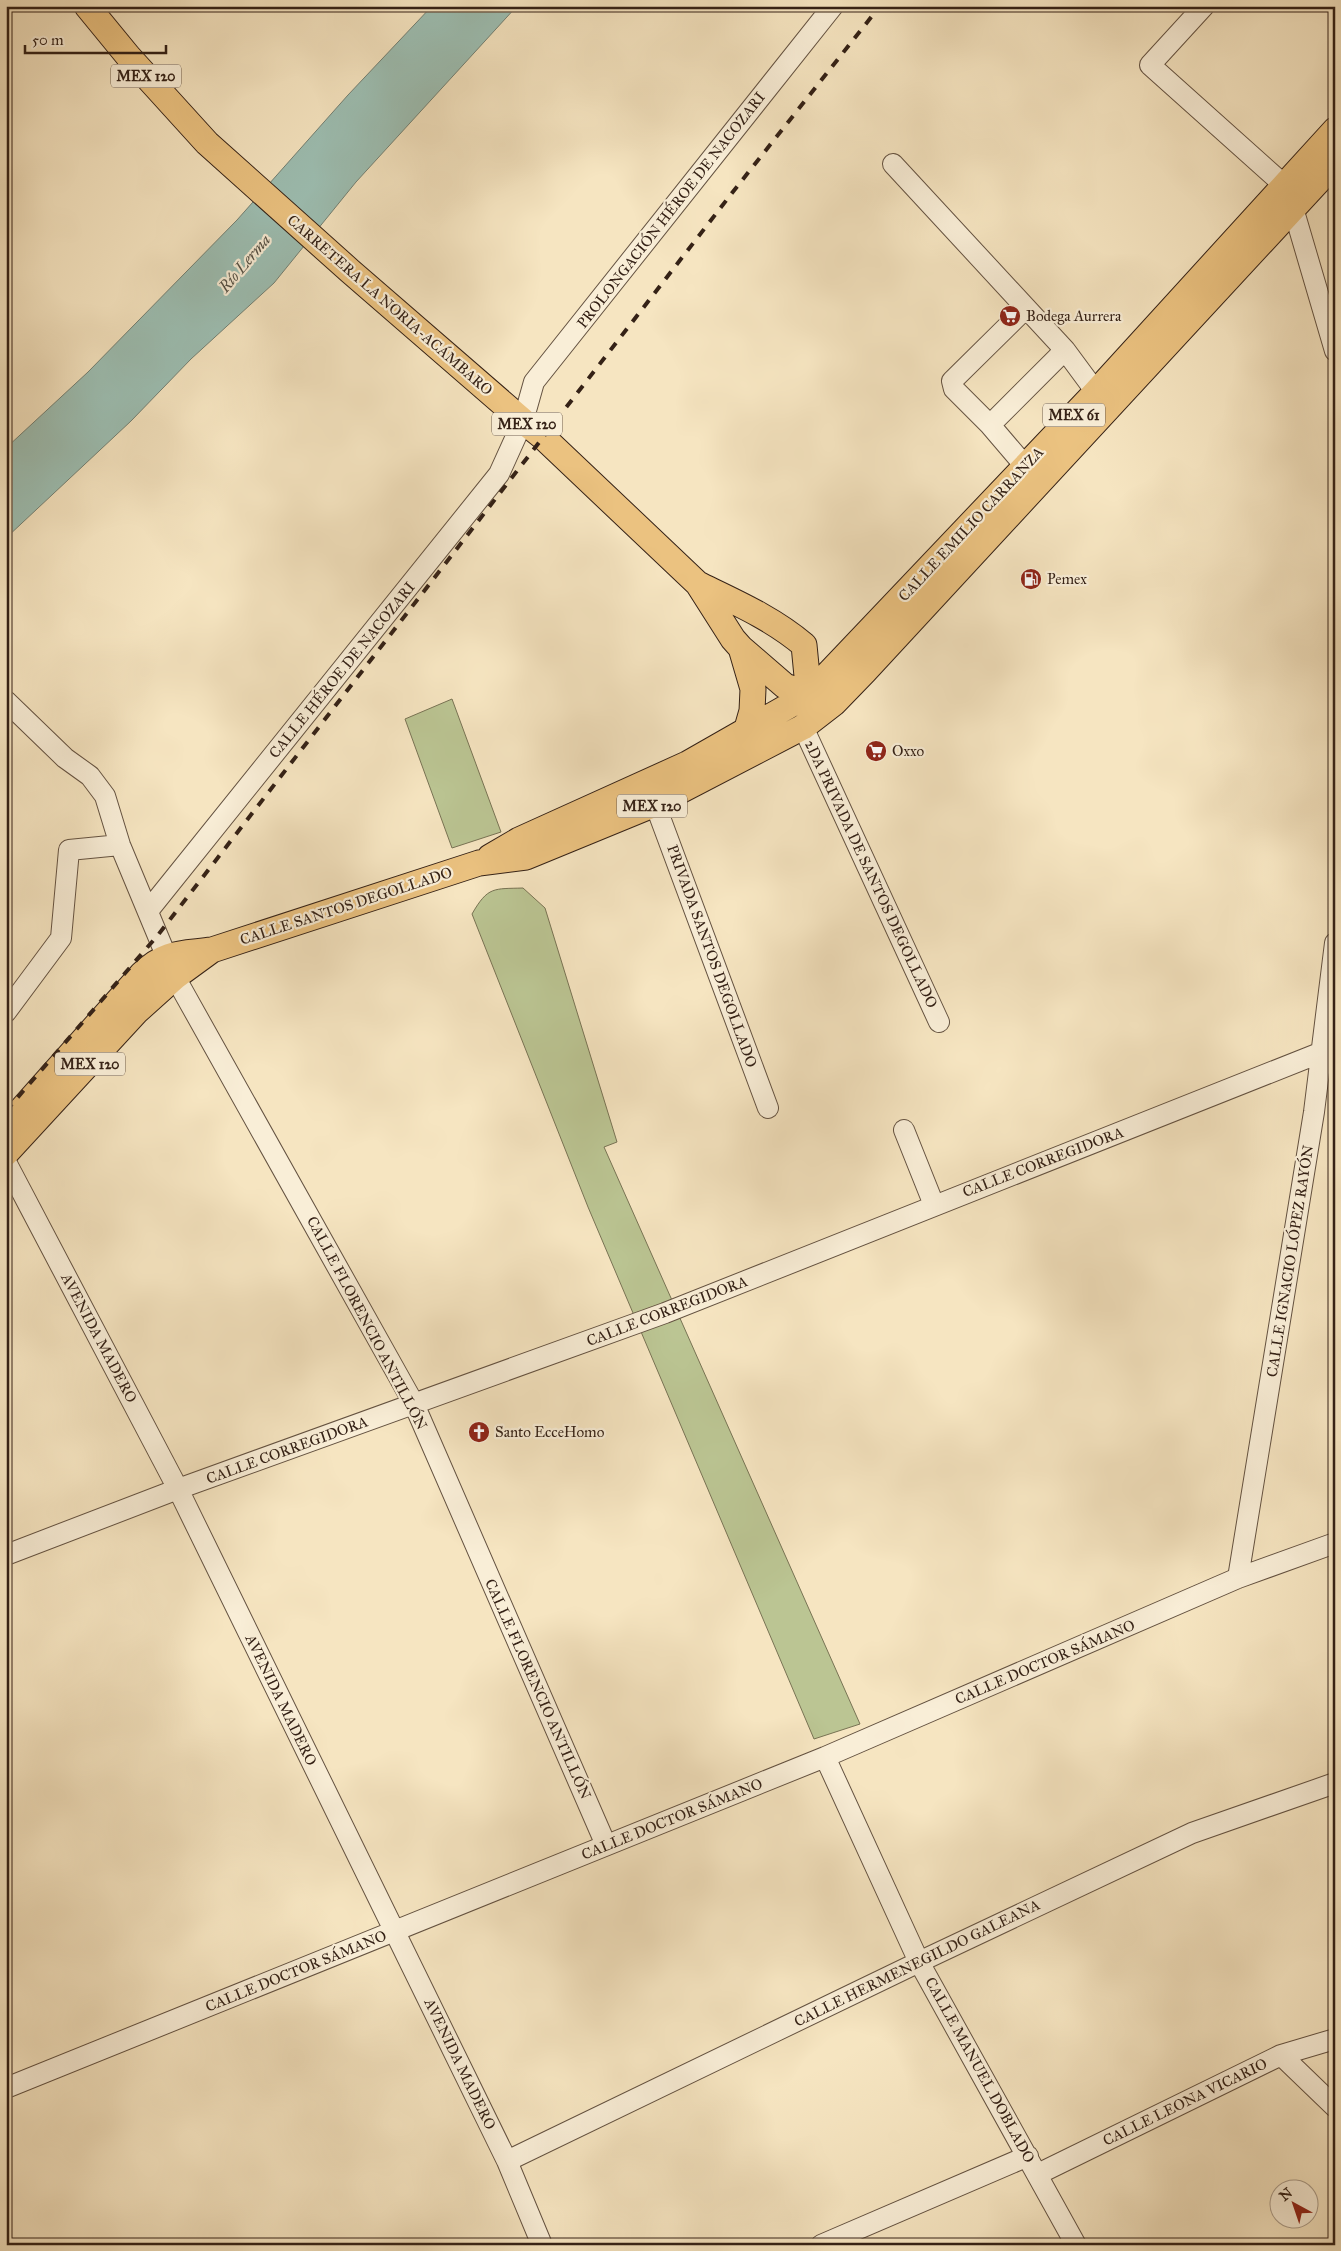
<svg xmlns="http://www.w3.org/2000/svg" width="1341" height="2251" font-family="'IM FELL Great Primer',serif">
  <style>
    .green { fill: #bbc593; stroke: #787354 }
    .water { fill: #9dbfb3; stroke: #738074 }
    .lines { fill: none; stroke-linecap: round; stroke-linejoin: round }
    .minor-casing { stroke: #645241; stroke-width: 22 }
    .major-casing { stroke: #342116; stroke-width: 27 }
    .path { stroke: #342116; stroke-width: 3; stroke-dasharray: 4 2.5; stroke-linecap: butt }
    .minor { stroke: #f9eed7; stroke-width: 20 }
    .major { stroke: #ebc280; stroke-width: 25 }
    .rail { stroke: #342116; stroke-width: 4; stroke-dasharray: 9 9; stroke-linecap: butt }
    .labels { text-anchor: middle; stroke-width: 4.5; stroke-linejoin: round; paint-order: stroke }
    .shield { fill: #f9eed7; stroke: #6f5e50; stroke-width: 1 }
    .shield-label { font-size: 14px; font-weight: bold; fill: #342116 }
    .street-label { font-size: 15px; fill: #342116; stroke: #f9eed7 }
    .poi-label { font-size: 15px; fill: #342116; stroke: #f9eed7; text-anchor: start }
    .water-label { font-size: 16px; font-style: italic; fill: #545045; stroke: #f9eed7 }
  </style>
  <rect width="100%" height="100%" fill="#f6e5c1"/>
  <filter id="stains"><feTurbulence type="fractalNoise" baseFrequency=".004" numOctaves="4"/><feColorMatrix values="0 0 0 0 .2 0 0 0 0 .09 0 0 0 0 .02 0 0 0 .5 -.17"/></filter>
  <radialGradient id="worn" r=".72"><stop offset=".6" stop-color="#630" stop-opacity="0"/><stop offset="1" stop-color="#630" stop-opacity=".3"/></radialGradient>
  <path class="green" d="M452 699 501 832 452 848 405 719Z
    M523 888 545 908 617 1142 604 1147 860 1724 814 1739 588 1207 472 914C488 886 494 889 523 888Z"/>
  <path class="water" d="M432 6H517L356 182 274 283 191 359 131 421 6 538V448L88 372 237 220 348 95Z"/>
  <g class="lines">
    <g class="minor-casing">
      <path id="minor" d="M1204 6 1150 65 1284 185 1293 208 1335 351
        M893 164 1065 350 1096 392
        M990 425 1065 350
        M1025 466 990 425 954 389 952 381 1026 308
        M6 701 65 758 90 776 105 796 120 845 175 977 414 1404 606 1845
        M803 727 939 1022
        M655 804 768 1108
        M148 911 499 474 523 421 534 382 833 6
        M6 1012 61 938 69 850 120 845
        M904 1130 934 1205
        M6 1162 178 1489 507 2161 542 2245
        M6 1555 178 1489 665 1313 1322 1052
        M1238 1578 1314 1112 1335 943
        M825 1757 919 1962 1076 2245
        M1281 2055 1335 2107
        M6 2088 825 1757 1238 1578 1335 1543
        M507 2161 919 1962 1192 1833 1335 1783
        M1038 2174 1281 2055 1335 2039
        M821 2245 1028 2156"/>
    </g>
    <g class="major-casing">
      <path id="major" d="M87 6 128 56 207 143 350 271 523 421 543 437 698 584 733 639 741 648 785 686 820 699
        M698 584C735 602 772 618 804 645L810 707
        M741 648 753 689 752 711 746 732
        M490 857 519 840 687 764 808 695 1096 392 1335 130
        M6 1127 142 974C166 951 181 954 212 950L479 863 526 857 655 804 803 727 834 703 865 671 1335 163
        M6 1153 136 1012 175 977 212 950"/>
    </g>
    <path class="path" d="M6 2244V2245"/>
    <use href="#minor" class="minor"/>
    <use href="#major" class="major"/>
    <path class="rail" d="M6 1111 158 935 732 193 880 6"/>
  </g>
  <defs>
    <g id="supermarket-disc" transform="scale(1.125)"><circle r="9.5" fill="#8f2418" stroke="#f9eed7"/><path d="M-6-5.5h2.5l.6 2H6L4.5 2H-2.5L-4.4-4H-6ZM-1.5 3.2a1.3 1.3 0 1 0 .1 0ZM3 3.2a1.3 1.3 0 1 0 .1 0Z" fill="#fff"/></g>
    <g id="fuel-disc" transform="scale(1.125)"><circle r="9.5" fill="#8f2418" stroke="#f9eed7"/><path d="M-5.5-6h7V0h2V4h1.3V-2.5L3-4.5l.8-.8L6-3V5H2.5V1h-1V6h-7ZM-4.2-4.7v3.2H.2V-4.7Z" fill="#fff"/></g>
    <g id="church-disc" transform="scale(1.125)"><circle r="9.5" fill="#8f2418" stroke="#f9eed7"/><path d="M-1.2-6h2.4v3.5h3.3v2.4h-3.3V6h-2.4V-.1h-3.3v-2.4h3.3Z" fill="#fff"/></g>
  </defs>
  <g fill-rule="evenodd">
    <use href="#supermarket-disc" x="1010" y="316"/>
    <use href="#fuel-disc" x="1031" y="579"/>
    <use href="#supermarket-disc" x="876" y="751"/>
    <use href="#church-disc" x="479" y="1432"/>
  </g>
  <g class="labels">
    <g class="shield">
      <rect x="111" y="64.5" width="70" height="23" rx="4"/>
      <rect x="1043" y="403.5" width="62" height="23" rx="4"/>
      <rect x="492" y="412.5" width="70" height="23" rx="4"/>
      <rect x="617" y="794.5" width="70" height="23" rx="4"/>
      <rect x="55" y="1052.5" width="70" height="23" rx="4"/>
    </g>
    <g class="shield-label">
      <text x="146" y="81">MEX 120</text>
      <text x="1074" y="420">MEX 61</text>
      <text x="527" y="429">MEX 120</text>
      <text x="652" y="811">MEX 120</text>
      <text x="90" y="1069">MEX 120</text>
    </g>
    <g class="street-label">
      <text transform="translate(671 210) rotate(-52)" y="5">PROLONGACIÓN HÉROE DE NACOZARI</text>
      <text transform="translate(390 305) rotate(41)" y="5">CARRETERA LA NORIA-ACÁMBARO</text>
      <text transform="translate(971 524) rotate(-47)" y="5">CALLE EMILIO CARRANZA</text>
      <text transform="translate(342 670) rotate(-51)" y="5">CALLE HÉROE DE NACOZARI</text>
      <text transform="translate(871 874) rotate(65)" y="5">2DA PRIVADA DE SANTOS DEGOLLADO</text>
      <text transform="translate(346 906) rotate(-18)" y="5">CALLE SANTOS DEGOLLADO</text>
      <text transform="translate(712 956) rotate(70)" y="5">PRIVADA SANTOS DEGOLLADO</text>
      <text transform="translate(1043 1162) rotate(-21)" y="5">CALLE CORREGIDORA</text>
      <text transform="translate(1290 1261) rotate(-81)" y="5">CALLE IGNACIO LÓPEZ RAYÓN</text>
      <text transform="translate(667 1311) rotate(-21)" y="5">CALLE CORREGIDORA</text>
      <text transform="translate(367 1323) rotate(62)" y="5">CALLE FLORENCIO ANTILLÓN</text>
      <text transform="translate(99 1338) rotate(62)" y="5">AVENIDA MADERO</text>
      <text transform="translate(287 1450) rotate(-20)" y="5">CALLE CORREGIDORA</text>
      <text transform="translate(1045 1662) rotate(-23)" y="5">CALLE DOCTOR SÁMANO</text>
      <text transform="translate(538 1689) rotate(66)" y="5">CALLE FLORENCIO ANTILLÓN</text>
      <text transform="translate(281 1700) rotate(64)" y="5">AVENIDA MADERO</text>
      <text transform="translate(672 1819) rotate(-22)" y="5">CALLE DOCTOR SÁMANO</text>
      <text transform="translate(917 1963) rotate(-26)" y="5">CALLE HERMENEGILDO GALEANA</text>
      <text transform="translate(296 1971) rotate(-22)" y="5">CALLE DOCTOR SÁMANO</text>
      <text transform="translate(460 2064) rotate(64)" y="5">AVENIDA MADERO</text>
      <text transform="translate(980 2070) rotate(61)" y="5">CALLE MANUEL DOBLADO</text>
      <text transform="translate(1185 2102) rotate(-26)" y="5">CALLE LEONA VICARIO</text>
    </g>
    <g class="poi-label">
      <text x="1026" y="321">Bodega Aurrera</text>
      <text x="1047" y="584">Pemex</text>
      <text x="892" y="756">Oxxo</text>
      <text x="495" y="1437">Santo EcceHomo</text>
    </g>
    <g class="water-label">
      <text transform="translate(244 263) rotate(-50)" y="6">Río Lerma</text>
    </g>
  </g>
  <rect width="1341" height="2251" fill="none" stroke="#f6e5c1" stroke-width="25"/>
  <rect x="8" y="8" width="1326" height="2236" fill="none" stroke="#342116" stroke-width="2.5"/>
  <rect x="12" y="12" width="1316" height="2226" fill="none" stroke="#342116"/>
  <g transform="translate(1294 2204) rotate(320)"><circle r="24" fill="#f9eed7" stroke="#aa9c8a"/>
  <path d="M0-4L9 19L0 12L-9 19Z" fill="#8f2418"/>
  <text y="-8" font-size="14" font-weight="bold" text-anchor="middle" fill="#342116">N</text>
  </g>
  <path d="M25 45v8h141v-8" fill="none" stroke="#342116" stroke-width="2.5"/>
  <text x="32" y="45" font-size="15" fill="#342116" stroke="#f9eed7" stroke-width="4" paint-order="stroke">50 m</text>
  <rect width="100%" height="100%" filter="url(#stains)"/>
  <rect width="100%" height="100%" fill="url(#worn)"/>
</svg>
